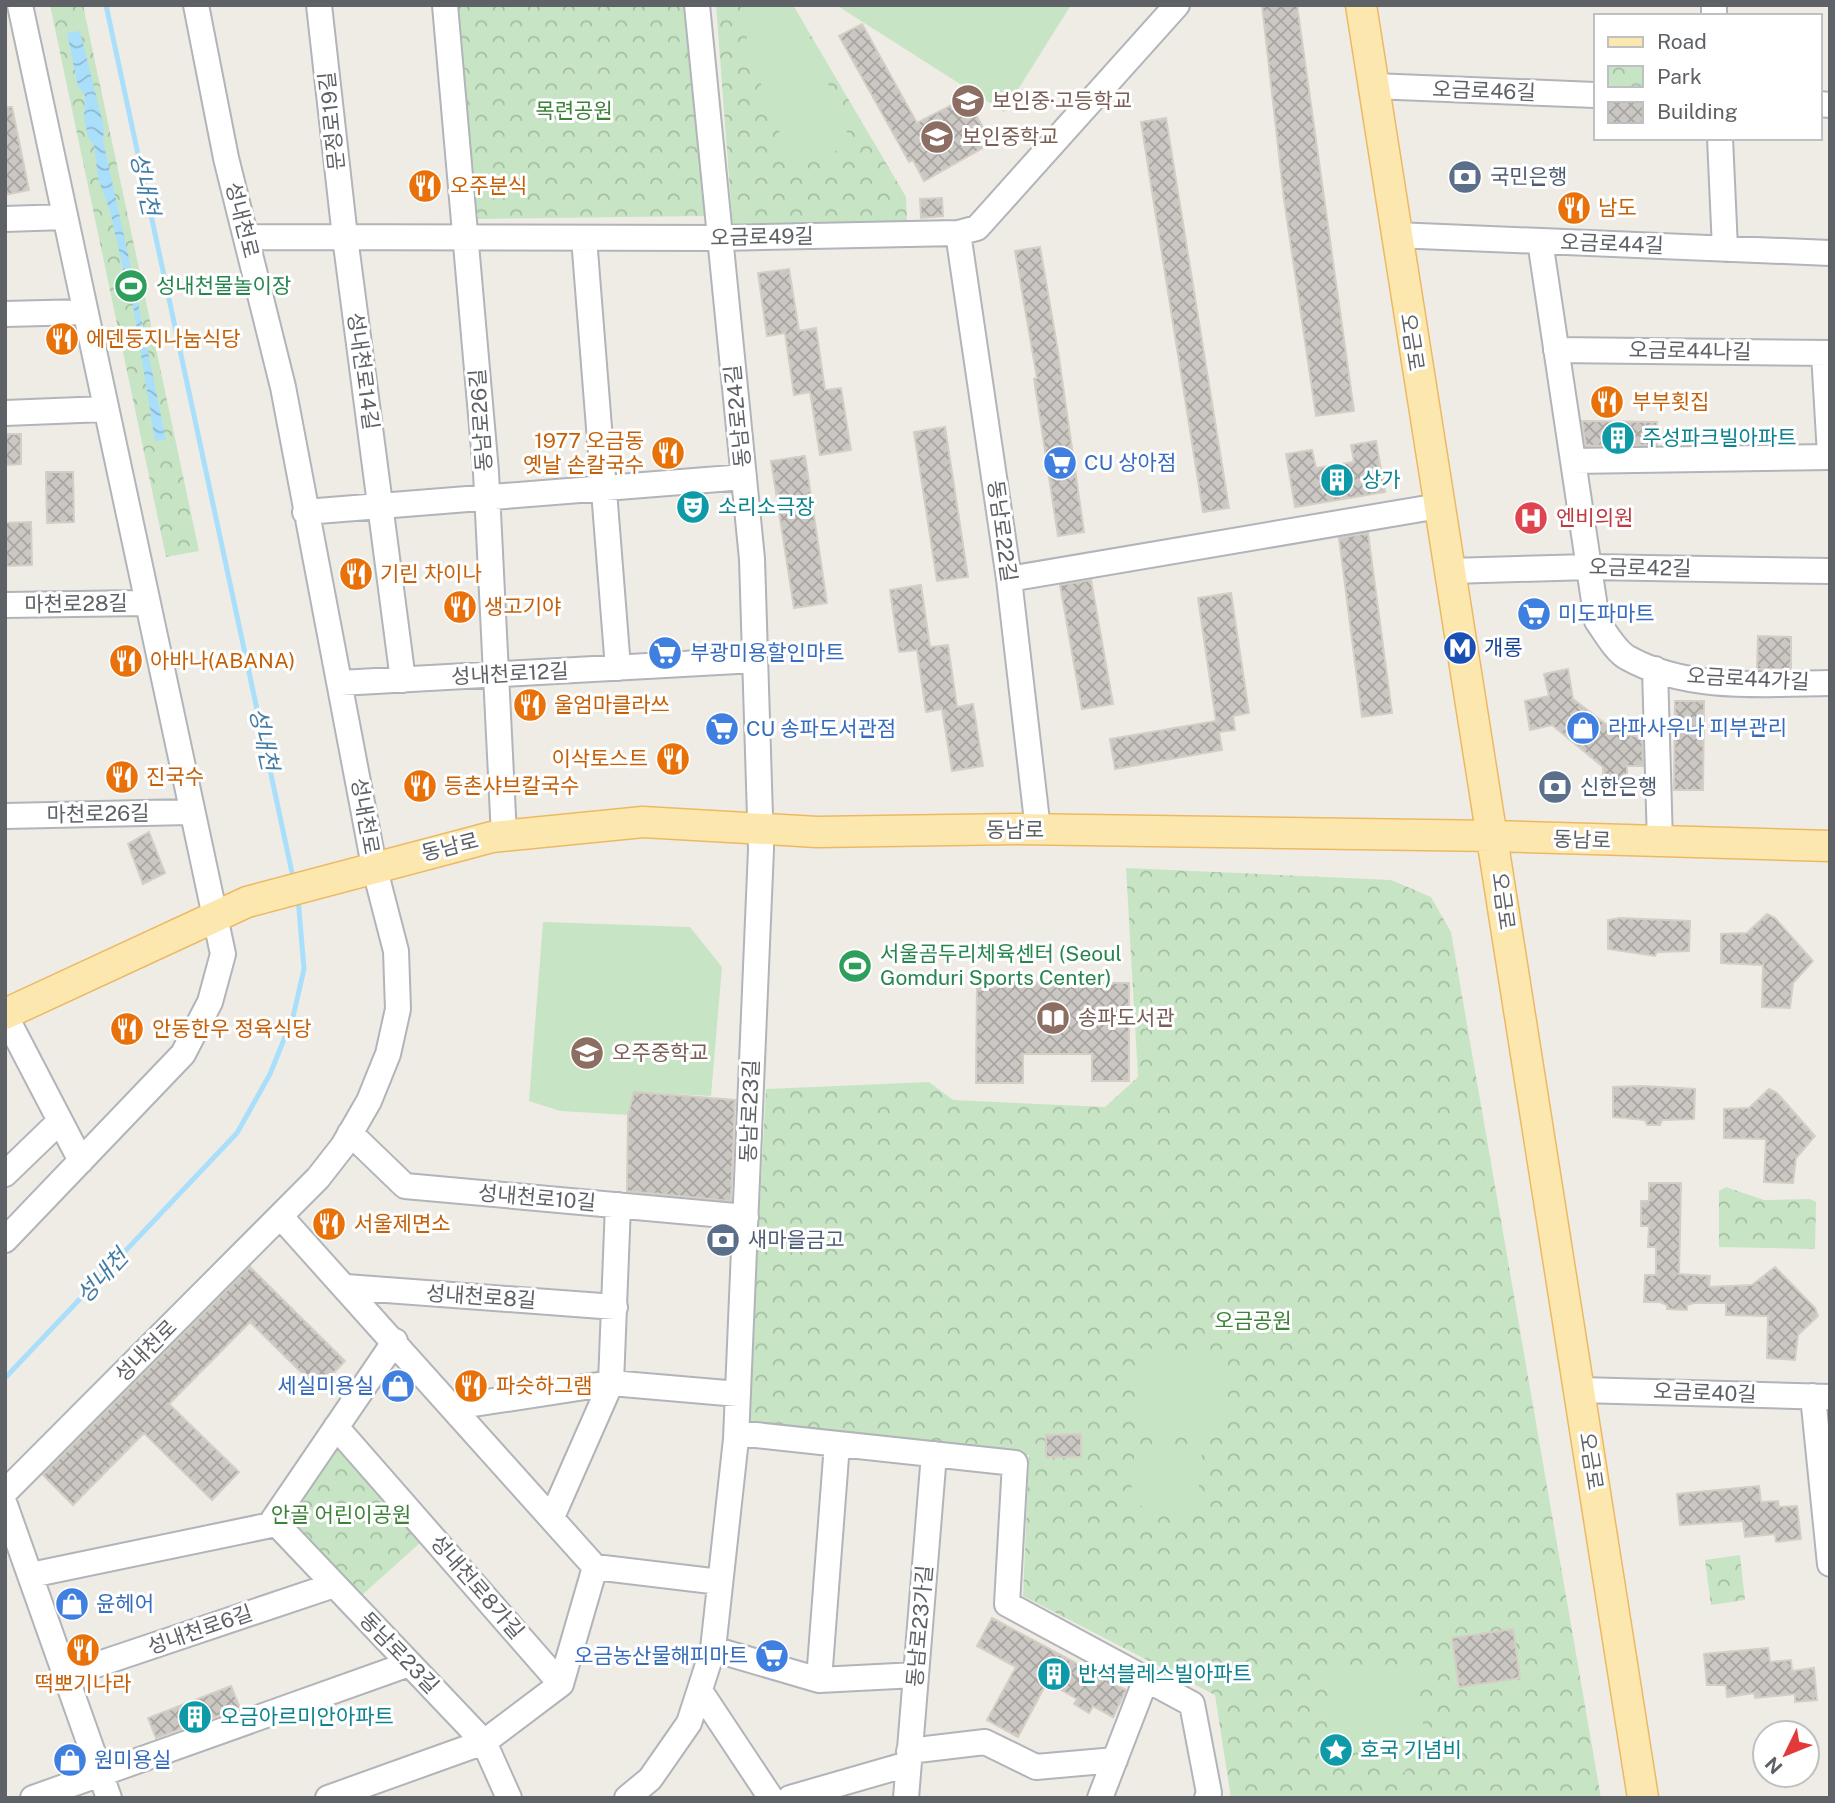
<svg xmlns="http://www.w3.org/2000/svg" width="1835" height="1803" font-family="'Public Sans','Noto Sans KR',sans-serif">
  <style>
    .park { fill: url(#park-crowns) }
    .garden { fill: #c7e5c4 }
    .water { fill: url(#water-waves) }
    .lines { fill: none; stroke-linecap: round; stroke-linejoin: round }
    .stream { stroke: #aadffb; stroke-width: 5 }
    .building { fill: url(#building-cross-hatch); stroke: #d4cec4; stroke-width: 2 }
    .minor-casing { stroke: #b1b4b8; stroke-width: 28 }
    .major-casing { stroke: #ecb962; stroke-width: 33 }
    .minor { stroke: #fff; stroke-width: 24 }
    .major { stroke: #fce8af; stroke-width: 30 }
    .labels { text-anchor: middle; stroke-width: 6; stroke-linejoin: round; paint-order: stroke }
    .street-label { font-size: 21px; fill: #5e6266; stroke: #fff }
    .education-label { font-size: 21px; fill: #785e54; stroke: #fff; text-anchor: start }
    .park-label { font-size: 21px; fill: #3c8238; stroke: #fff }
    .service-label { font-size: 21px; fill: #4e5e75; stroke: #fff; text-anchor: start }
    .food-label { font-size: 21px; fill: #c56008; stroke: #fff; text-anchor: start }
    .leisure-label { font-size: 21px; fill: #27864d; stroke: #fff; text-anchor: start }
    .culture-label { font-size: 21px; fill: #0d838f; stroke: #fff; text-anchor: start }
    .shop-label { font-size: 21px; fill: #366cbe; stroke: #fff; text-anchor: start }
    .health-label { font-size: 21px; fill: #be3a42; stroke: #fff; text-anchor: start }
    .transit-label { font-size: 21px; fill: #164399; stroke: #fff; text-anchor: start }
    .water-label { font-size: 23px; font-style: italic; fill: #437ca5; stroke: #fff }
  </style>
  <defs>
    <pattern id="park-crowns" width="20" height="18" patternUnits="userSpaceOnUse" patternTransform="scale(1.75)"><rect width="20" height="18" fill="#c7e5c4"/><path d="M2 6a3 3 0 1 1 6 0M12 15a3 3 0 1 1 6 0" fill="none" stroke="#a5bda3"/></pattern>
    <pattern id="water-waves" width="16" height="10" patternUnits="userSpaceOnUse" patternTransform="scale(1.75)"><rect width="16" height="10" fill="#aadffb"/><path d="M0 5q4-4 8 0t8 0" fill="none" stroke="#8eb8cf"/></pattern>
    <pattern id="building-cross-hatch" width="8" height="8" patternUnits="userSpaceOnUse" patternTransform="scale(1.75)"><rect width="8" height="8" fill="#cbc7c3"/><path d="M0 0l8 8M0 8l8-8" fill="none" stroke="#a8a5a2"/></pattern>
  </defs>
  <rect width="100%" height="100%" fill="#efece6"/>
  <path class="park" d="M50 5H83L199 551 166 557Z
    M455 5H685L707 216 478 219Z
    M716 5H793L906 197 907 221 733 230Z
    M1126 868 1391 880 1431 897 1451 932 1601 1798H1231L1215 1695 1023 1596 1029 1455 748 1422 766 1089 929 1082 953 1100 1105 1107 1138 1077Z
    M1726 1187 1764 1200 1810 1199 1816 1202 1815 1249 1719 1247V1191Z
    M336 1427 430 1534 352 1604 276 1524Z
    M1740 1555 1745 1600 1711 1605 1705 1560Z"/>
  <path class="garden" d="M742 5H793L807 30 852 145 793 167 749 53Z
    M836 5H1071L1004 112Z
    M543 922 690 927 722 967 711 1096 634 1092 628 1115 560 1111 529 1101Z
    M1139 1348 1227 1354 1222 1433 1135 1428Z
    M1135 1446 1202 1452 1197 1511 1130 1505Z
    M1413 1663C1421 1705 1436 1743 1400 1776 1354 1753 1310 1729 1335 1671Z"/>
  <path class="water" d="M80 31 104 128 103 140 133 277H125L110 211 98 178 94 145 88 137 84 117 85 96 78 86 67 33Z
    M131 293H136L166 440 155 441Z"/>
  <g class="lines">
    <path class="stream" d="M106 5 294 882
      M5 1378 237 1133 270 1074 293 1017 304 969 298 898"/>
  </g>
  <path class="building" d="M1262 5H1297L1354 411 1316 416 1284 199Z
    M862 24 917 123 961 100 971 118 976 115 985 131 980 134 986 146 924 181 913 160 909 162 839 36Z
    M5 107H12L29 190 5 195Z
    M1166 118 1229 508 1203 512 1141 122Z
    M942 198 943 216 921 218 920 199Z
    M1040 247 1058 351 1084 532 1058 536 1034 379 1037 378 1015 251Z
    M789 269 799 331 816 328 825 390 841 388 851 450 820 455 810 392 794 395 785 333 767 336 758 273Z
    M1582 421 1657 422V445L1586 446Z
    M945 427 968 577 937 581 914 432Z
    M5 434H21V464L5 465Z
    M1376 441 1385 492 1295 507 1286 454 1312 450 1316 468 1354 462 1351 445Z
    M805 456 827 603 794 608 771 461Z
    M46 472H73L74 522 47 523Z
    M31 522 32 565 5 566V523Z
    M1368 533 1392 713 1362 717 1339 538Z
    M1091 580 1113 704 1082 709 1060 585Z
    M921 585 930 647 948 645 957 707 973 704 983 766 952 771 942 709 926 712 917 650 899 652 890 590Z
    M1231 593 1249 713 1233 716 1235 730 1219 732 1222 750 1115 769 1110 739 1216 721 1198 598Z
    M1758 636 1791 637V669H1757Z
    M1568 669 1573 699 1620 735 1642 736 1643 766H1627V789H1603V767L1552 725 1530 730 1525 701 1549 696 1544 674Z
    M1675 701H1704L1703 790H1674Z
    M149 832 165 873 143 884 128 844Z
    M1767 914 1775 918 1813 961 1793 983 1790 1008 1762 1007 1763 965 1721 963V934L1747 933Z
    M1620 918 1690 921 1689 951 1657 952 1655 956 1608 949V920Z
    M977 982 1129 983V1081H1092V1054H1023V1083H976Z
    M1642 1086 1695 1089 1694 1119 1662 1120 1660 1125H1647L1645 1120 1613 1117V1087Z
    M1769 1089 1777 1093 1815 1136 1796 1158 1793 1183 1764 1182 1766 1139 1724 1138V1109L1749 1108Z
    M634 1092 735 1100 731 1201 627 1191 628 1115Z
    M1649 1183H1681L1679 1274 1710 1276 1709 1287 1752 1285 1775 1267 1815 1308 1818 1316 1798 1335 1795 1360 1767 1358 1768 1316 1726 1315V1303H1694L1687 1305V1310L1667 1309V1305L1660 1302H1644L1645 1275H1656V1247H1648L1649 1226H1641V1201H1649Z
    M250 1267 345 1361 318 1389 250 1322 169 1404 239 1472 212 1500 144 1433 73 1505 43 1475Z
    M1081 1434V1457H1046V1435Z
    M1759 1486 1761 1502 1778 1501 1779 1507 1797 1506 1801 1539 1776 1542 1775 1534 1745 1537 1743 1521 1680 1525 1677 1494Z
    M992 1618 1126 1690 1113 1717 1093 1706 1089 1713 1074 1704 1077 1699 1047 1682 1018 1737 987 1720 1016 1667 977 1646Z
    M1513 1629 1520 1678 1459 1687 1452 1638Z
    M1768 1648 1770 1662 1791 1660 1792 1671 1814 1668 1817 1700 1795 1702V1694L1755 1698 1754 1693 1727 1697 1726 1685H1707L1704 1654Z
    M231 1686 240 1708 156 1738 148 1718Z"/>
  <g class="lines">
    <g class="minor-casing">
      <path id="minor" d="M319 5 345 237 403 680
        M445 5 486 472 504 836
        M1714 5V16
        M1373 86 1595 95
        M1819 104 1830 105
        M1720 138 1725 249
        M5 219 65 217
        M958 233 1009 579 1038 830
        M1395 235 1830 253
        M246 237 720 238 958 233 977 228 1177 5
        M584 238 618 668
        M1540 241 1597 621C1605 632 1616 652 1628 658 1687 691 1765 684 1830 683
        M5 314 85 312
        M1556 350 1830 353
        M1824 353 1830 455
        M5 413 105 409
        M1573 461 1830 457
        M305 512 744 477
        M1450 571 1589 567 1830 571
        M1009 579 1439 506
        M5 605 146 603
        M1655 669 1660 843
        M340 683 755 660
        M5 816 190 812
        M5 1015 81 1161
        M350 1133 405 1186 746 1217
        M5 1174 60 1121
        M281 1217 595 1567 720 1582
        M5 1240 183 1054 210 1002 223 954 20 5
        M346 1287 615 1307
        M395 1341 273 1520 484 1742 509 1798
        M1580 1390 1830 1397
        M1813 1396 1830 1564
        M454 1407 611 1383 738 1394
        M336 1427 561 1684
        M737 1433 1015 1463 1007 1604 1192 1704 1209 1793 1207 1798
        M5 1492 318 1178 343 1146 369 1101 388 1054 398 1009 396 951 374 866 283 387 226 158 196 5
        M5 1505 109 1798
        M552 1517 611 1383 618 1205
        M31 1575 276 1524
        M713 1649 819 1680 916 1675
        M66 1675 334 1585
        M819 1680 837 1444
        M700 1691 771 1798
        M909 1751 985 1742 1036 1767 1115 1760
        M33 1798 409 1664
        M328 1798 484 1742 561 1684 595 1567
        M627 1798 650 1779 689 1723 713 1649 736 1439 761 849 752 559 697 5
        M790 1798 908 1764
        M906 1798 934 1454
        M1100 1798 1146 1679"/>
    </g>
    <g class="major-casing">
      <path id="major" d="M1361 5 1643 1798
        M5 1014 247 902 492 837 643 822 817 832 1016 829 1494 836 1830 846"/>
    </g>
    <use href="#minor" class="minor"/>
    <use href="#major" class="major"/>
  </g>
  <defs>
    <g id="school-disc" transform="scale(1.75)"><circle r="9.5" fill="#8d6e63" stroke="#fff"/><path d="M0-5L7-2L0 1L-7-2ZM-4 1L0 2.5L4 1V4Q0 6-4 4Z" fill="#fff"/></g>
    <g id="bank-disc" transform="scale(1.75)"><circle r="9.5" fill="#5c6f8a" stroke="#fff"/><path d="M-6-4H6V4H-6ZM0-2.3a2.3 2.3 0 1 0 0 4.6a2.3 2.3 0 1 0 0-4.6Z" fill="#fff"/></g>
    <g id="restaurant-disc" transform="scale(1.75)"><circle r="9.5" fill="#e8710a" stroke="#fff"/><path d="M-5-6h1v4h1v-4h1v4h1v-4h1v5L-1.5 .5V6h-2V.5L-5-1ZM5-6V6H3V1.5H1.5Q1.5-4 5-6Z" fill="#fff"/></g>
    <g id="stadium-disc" transform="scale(1.75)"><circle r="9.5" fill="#2e9e5b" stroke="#fff"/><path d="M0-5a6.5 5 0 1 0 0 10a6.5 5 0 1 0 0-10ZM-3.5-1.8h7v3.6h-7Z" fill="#fff"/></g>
    <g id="building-disc" transform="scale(1.75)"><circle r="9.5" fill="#0f9aa8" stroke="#fff"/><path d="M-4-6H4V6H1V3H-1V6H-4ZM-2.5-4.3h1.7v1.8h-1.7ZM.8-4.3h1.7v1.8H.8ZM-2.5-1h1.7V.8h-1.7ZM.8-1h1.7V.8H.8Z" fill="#fff"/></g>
    <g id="supermarket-disc" transform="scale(1.75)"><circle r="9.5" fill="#3f7fe0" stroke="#fff"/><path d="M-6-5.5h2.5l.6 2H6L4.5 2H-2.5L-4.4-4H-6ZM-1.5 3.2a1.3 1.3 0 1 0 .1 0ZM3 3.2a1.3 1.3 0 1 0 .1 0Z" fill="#fff"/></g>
    <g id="theatre-disc" transform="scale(1.75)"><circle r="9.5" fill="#0f9aa8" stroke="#fff"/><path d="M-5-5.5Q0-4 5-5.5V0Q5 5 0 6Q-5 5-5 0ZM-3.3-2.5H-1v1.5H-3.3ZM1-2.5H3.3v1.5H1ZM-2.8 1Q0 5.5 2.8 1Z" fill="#fff"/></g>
    <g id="hospital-disc" transform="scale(1.75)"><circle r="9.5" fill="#e0444e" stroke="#fff"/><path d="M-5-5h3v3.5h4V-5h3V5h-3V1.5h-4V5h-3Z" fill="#fff"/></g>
    <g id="metro-disc" transform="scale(1.75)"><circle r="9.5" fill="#1a4fb4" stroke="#fff"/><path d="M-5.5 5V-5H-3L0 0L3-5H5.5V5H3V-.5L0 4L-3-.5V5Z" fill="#fff"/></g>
    <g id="shop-disc" transform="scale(1.75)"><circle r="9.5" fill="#3f7fe0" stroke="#fff"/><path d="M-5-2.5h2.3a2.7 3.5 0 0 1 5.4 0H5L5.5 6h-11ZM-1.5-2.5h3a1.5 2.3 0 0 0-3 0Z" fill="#fff"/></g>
    <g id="library-disc" transform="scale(1.75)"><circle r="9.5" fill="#8d6e63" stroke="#fff"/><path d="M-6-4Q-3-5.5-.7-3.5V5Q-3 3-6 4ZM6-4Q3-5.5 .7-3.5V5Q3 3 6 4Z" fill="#fff"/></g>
    <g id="sight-disc" transform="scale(1.75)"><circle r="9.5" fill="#0f9aa8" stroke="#fff"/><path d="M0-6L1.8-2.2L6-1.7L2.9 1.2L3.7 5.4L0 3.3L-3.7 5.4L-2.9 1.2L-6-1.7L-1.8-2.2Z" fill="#fff"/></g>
  </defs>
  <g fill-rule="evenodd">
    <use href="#school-disc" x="968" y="101"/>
    <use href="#school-disc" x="937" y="137"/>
    <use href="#bank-disc" x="1465" y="177"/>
    <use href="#restaurant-disc" x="425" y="186"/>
    <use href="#restaurant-disc" x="1574" y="208"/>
    <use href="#stadium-disc" x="131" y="286"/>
    <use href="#restaurant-disc" x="62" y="339"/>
    <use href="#restaurant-disc" x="1607" y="402"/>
    <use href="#building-disc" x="1618" y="438"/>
    <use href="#restaurant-disc" x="668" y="453"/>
    <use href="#supermarket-disc" x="1060" y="463"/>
    <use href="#building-disc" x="1337" y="480"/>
    <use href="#theatre-disc" x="693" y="507"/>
    <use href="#hospital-disc" x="1531" y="518"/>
    <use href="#restaurant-disc" x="356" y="574"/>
    <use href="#restaurant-disc" x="460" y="607"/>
    <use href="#supermarket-disc" x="1534" y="614"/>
    <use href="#metro-disc" x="1460" y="648"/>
    <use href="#supermarket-disc" x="665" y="653"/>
    <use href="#restaurant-disc" x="126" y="661"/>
    <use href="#restaurant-disc" x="530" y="705"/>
    <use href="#shop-disc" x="1583" y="728"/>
    <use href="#supermarket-disc" x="722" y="729"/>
    <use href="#restaurant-disc" x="673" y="759"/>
    <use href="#restaurant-disc" x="122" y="777"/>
    <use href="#restaurant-disc" x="420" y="786"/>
    <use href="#bank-disc" x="1555" y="787"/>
    <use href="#stadium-disc" x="855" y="966"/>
    <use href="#library-disc" x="1053" y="1018"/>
    <use href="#restaurant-disc" x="127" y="1029"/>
    <use href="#school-disc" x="587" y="1053"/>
    <use href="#restaurant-disc" x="329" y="1224"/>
    <use href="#bank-disc" x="723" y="1240"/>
    <use href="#shop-disc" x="398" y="1386"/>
    <use href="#restaurant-disc" x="471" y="1386"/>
    <use href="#shop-disc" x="72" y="1604"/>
    <use href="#restaurant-disc" x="83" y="1650"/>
    <use href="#supermarket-disc" x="772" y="1656"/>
    <use href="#building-disc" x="1054" y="1674"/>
    <use href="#building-disc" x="195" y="1717"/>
    <use href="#sight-disc" x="1336" y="1750"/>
    <use href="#shop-disc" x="70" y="1760"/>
  </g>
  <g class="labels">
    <g class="street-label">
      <text transform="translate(1484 91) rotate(2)" y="7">오금로46길</text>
      <text transform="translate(332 121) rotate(-96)" y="7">문정로19길</text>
      <text transform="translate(242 220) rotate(76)" y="7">성내천로</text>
      <text transform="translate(762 237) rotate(-1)" y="7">오금로49길</text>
      <text transform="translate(1612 244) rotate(2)" y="7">오금로44길</text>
      <text transform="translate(1412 342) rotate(81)" y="7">오금로</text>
      <text transform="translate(1690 351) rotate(1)" y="7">오금로44나길</text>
      <text transform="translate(363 371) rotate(82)" y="7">성내천로14길</text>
      <text transform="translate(738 416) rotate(-96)" y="7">동남로24길</text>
      <text transform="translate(481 420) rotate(-94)" y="7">동남로26길</text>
      <text transform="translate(1002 531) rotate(82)" y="7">동남로22길</text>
      <text transform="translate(1640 568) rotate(1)" y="7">오금로42길</text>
      <text transform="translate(76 604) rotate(-1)" y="7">마천로28길</text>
      <text transform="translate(510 674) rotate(-3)" y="7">성내천로12길</text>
      <text transform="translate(1748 679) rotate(3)" y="7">오금로44가길</text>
      <text transform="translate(98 814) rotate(-1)" y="7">마천로26길</text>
      <text transform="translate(365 816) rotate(80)" y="7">성내천로</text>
      <text x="1015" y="837">동남로</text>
      <text transform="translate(1582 840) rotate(2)" y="7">동남로</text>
      <text transform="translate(450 847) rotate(-14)" y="7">동남로</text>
      <text transform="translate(1503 901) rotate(82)" y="7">오금로</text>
      <text transform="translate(750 1111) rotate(-88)" y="7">동남로23길</text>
      <text transform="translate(537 1198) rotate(5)" y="7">성내천로10길</text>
      <text transform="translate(481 1297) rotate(4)" y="7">성내천로8길</text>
      <text transform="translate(146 1351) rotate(-45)" y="7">성내천로</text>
      <text transform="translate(1705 1393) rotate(2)" y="7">오금로40길</text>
      <text transform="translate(1591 1461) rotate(81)" y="7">오금로</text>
      <text transform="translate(477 1587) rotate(49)" y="7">성내천로8가길</text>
      <text transform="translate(920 1626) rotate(-85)" y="7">동남로23가길</text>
      <text transform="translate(200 1630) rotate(-19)" y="7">성내천로6길</text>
      <text transform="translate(399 1653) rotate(46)" y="7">동남로23길</text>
    </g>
    <g class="education-label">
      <text x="992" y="108">보인중·고등학교</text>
      <text x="962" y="144">보인중학교</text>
      <text x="1078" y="1025">송파도서관</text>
      <text x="612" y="1060">오주중학교</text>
    </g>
    <g class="park-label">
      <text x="574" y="118">목련공원</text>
      <text x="1253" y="1328">오금공원</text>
      <text x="341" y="1522">안골 어린이공원</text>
    </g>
    <g class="service-label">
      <text x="1490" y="184">국민은행</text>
      <text x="1580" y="794">신한은행</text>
      <text x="748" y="1247">새마을금고</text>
    </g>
    <g class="food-label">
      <text x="450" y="193">오주분식</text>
      <text x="1598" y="215">남도</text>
      <text x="86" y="346">에덴둥지나눔식당</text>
      <text x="1632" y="409">부부횟집</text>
      <text x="644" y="448" text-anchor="end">1977 오금동<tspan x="644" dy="24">옛날 손칼국수</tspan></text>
      <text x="380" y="581">기린 차이나</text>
      <text x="484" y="614">생고기야</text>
      <text x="150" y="668">아바나(ABANA)</text>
      <text x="554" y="712">울엄마클라쓰</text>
      <text x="648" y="766" text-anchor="end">이삭토스트</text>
      <text x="146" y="784">진국수</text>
      <text x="444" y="793">등촌샤브칼국수</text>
      <text x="152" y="1036">안동한우 정육식당</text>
      <text x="354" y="1231">서울제면소</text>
      <text x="496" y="1393">파슷하그램</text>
      <text x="83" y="1691" text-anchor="middle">떡뽀기나라</text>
    </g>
    <g class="leisure-label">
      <text x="156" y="293">성내천물놀이장</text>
      <text x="880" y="961">서울곰두리체육센터 (Seoul<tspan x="880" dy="24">Gomduri Sports Center)</tspan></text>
    </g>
    <g class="culture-label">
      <text x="1642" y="445">주성파크빌아파트</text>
      <text x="1362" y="487">상가</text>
      <text x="718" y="514">소리소극장</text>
      <text x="1078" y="1681">반석블레스빌아파트</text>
      <text x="220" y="1724">오금아르미안아파트</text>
      <text x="1360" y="1757">호국 기념비</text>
    </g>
    <g class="shop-label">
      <text x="1084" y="470">CU 상아점</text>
      <text x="1558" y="621">미도파마트</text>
      <text x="690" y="660">부광미용할인마트</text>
      <text x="1608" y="735">라파사우나 피부관리</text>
      <text x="746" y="736">CU 송파도서관점</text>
      <text x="374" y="1393" text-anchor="end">세실미용실</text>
      <text x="96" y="1611">윤헤어</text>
      <text x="748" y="1663" text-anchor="end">오금농산물해피마트</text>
      <text x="94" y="1767">원미용실</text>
    </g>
    <g class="health-label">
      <text x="1556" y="525">엔비의원</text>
    </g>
    <g class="transit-label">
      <text x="1484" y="655">개롱</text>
    </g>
    <g class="water-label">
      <text transform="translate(145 184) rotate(78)" y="8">성내천</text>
      <text transform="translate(264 739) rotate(78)" y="8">성내천</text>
      <text transform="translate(102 1276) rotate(-47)" y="8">성내천</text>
    </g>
  </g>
  <rect width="1835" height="1803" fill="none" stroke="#5e6266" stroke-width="14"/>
  <rect x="1594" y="14" width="228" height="126" fill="#ffffff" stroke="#bfc0c2" stroke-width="2"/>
  <rect x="1608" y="37" width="35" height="10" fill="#fce8af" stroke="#bfc0c2" stroke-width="2"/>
  <text x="1657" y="49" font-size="21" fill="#5e6266">Road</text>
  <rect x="1608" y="66" width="35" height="21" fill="url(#park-crowns)" stroke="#bfc0c2" stroke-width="2"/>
  <text x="1657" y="84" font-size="21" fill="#5e6266">Park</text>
  <rect x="1608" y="102" width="35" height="21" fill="url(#building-cross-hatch)" stroke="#bfc0c2" stroke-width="2"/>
  <text x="1657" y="119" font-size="21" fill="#5e6266">Building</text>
  <g transform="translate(1786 1754) rotate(227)"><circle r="33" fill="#ffffff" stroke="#bfc0c2" stroke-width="2"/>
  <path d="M0-5L12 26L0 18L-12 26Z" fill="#e2393b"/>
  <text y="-10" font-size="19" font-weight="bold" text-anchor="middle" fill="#5e6266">N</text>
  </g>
</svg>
